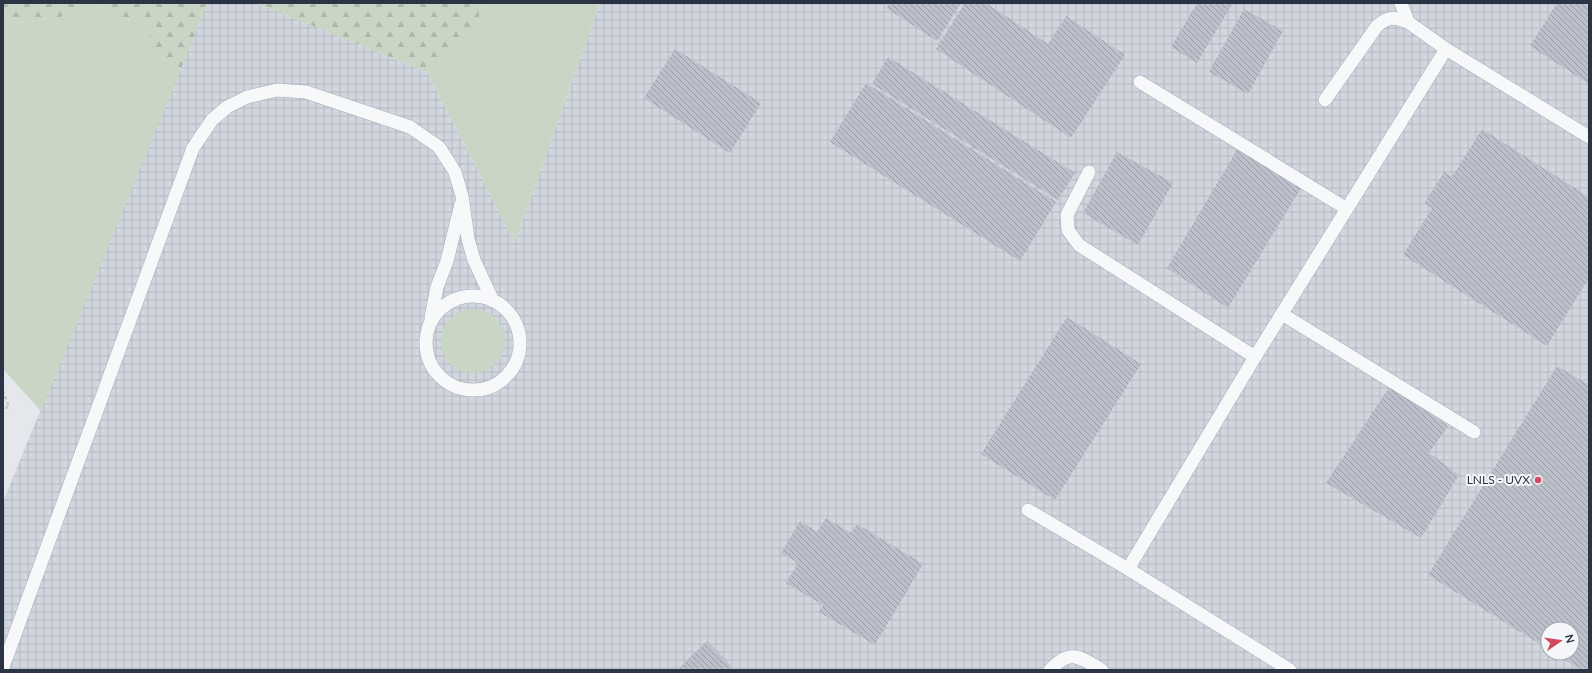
<svg xmlns="http://www.w3.org/2000/svg" width="1592" height="673" font-family="Lato,sans-serif">
  <style>
    .industrial { fill: url(#industrial-grid); fill-rule: evenodd }
    .green { fill: #c9d6c5 }
    .forest { fill: url(#forest-firs) }
    .building { fill: url(#building-back-hatch) }
    .lines { fill: none; stroke-linecap: round; stroke-linejoin: round }
    .service-casing { stroke: #a9aeb7; stroke-width: 14 }
    .path { stroke: #c2c5cb; stroke-width: 2.5; stroke-dasharray: 3 3; stroke-linecap: butt }
    .service { stroke: #f7f8fa; stroke-width: 13 }
    .poi-dot { fill: #d1495b; stroke: #f4f6f9; stroke-width: 1.5 }
    .labels { text-anchor: middle; stroke-width: 4; stroke-linejoin: round; paint-order: stroke }
    .poi-label { font-size: 12px; fill: #2b3445; stroke: #f4f6f9; text-anchor: end }
  </style>
  <defs>
    <pattern id="industrial-grid" width="8" height="8" patternUnits="userSpaceOnUse"><rect width="8" height="8" fill="#d2d6de"/><path d="M0 4h8M4 0v8" fill="none" stroke="#b4b8c0"/></pattern>
    <pattern id="forest-firs" width="22" height="20" patternUnits="userSpaceOnUse"><rect width="22" height="20" fill="#c9d6c5"/><path d="M5 1l3.5 6h-7zM16 11l3.5 6h-7z" fill="#adb8ab"/></pattern>
    <pattern id="building-back-hatch" width="6" height="6" patternUnits="userSpaceOnUse"><rect width="6" height="6" fill="#bbc0ca"/><path d="M-1 5l2 2M0 0l6 6M5-1l2 2" fill="none" stroke="#989da6"/></pattern>
  </defs>
  <rect width="100%" height="100%" fill="#e4e7ec"/>
  <path class="industrial" d="M207 3H256L427 72 515 243 600 3H1589V670H3V502ZM1548 629H1572V653H1548Z"/>
  <path class="green" d="M77 3H100L114 17 151 23 148 51 181 69 41 411 3 369V13L23 23 71 15Z
    M481 3H600L515 243 427 72 477 30Z
    M441 341a32 32 0 1 1 64 0a32 32 0 1 1-64 0Z"/>
  <path class="forest" d="M3 3H77L71 15 23 23 3 13Z
    M100 3H207L181 69 148 51 151 23 114 17Z
    M256 3H481L477 30 427 72Z"/>
  <path class="building" d="M890 3H961L937 41 886 8Z
    M965 3H986L1048 44 1066 16 1125 55 1071 138 936 49Z
    M1197 3H1233L1197 63 1171 47Z
    M1557 3H1589V84L1530 46Z
    M1244 9 1283 31 1248 94 1209 72Z
    M675 49 761 103 730 153 644 98Z
    M888 57 1075 173 1058 200 872 84Z
    M866 83 1056 202 1020 261 830 142Z
    M1482 129 1589 197V278L1547 346 1403 255 1432 208 1424 204 1444 172 1452 177Z
    M1238 148 1301 188 1228 308 1167 268Z
    M1117 152 1173 183 1138 245 1083 213Z
    M1067 317 1141 364 1055 500 981 454Z
    M1557 366 1589 385V670H1581L1554 653H1572V629H1548V649L1428 575Z
    M1390 386 1448 426 1429 453 1459 475 1421 538 1326 483Z
    M826 518 851 533 857 524 923 564 875 645 819 612 823 605 786 583 798 563 781 553 800 521 817 532Z
    M707 641 735 670H677Z"/>
  <g class="lines">
    <g class="service-casing">
      <path id="service" d="M1446 49 1589 137
        M1140 82 1347 209
        M1325 100 1377 26C1389 16 1393 17 1408 22
        M1089 172 1067 215 1068 230 1079 245 1255 357
        M426 343a47 47 0 1 1 94 0a47 47 0 1 1-94 0Z
        M1282 314 1474 432
        M431 318 437 287 447 261 461 204
        M1028 510 1128 569 1290 670
        M1128 569 1255 357 1446 49 1408 22 1401 3
        M3 667 193 148 212 120 227 107 247 97 277 90 306 92 410 127 439 147 455 172 462 196 468 239 474 260 492 299
        M1050 670C1070 648 1080 657 1102 670"/>
    </g>
    <path class="path" d="M3 391 9 407 3 408"/>
    <use href="#service" class="service"/>
  </g>
  <circle class="poi-dot" cx="1538" cy="480" r="4"/>
  <g class="labels">
    <g class="poi-label">
      <text x="1530" y="484">LNLS - UVX</text>
    </g>
  </g>
  <rect width="1592" height="673" fill="none" stroke="#2b3445" stroke-width="8"/>
  <g transform="translate(1560 641) rotate(77)"><circle r="19" fill="#f4f6f9" stroke="#a4a8b1"/>
  <path d="M0-3L7 15L0 10L-7 15Z" fill="#d1495b"/>
  <text y="-6" font-size="11" font-weight="bold" text-anchor="middle" fill="#2b3445">N</text>
  </g>
</svg>
